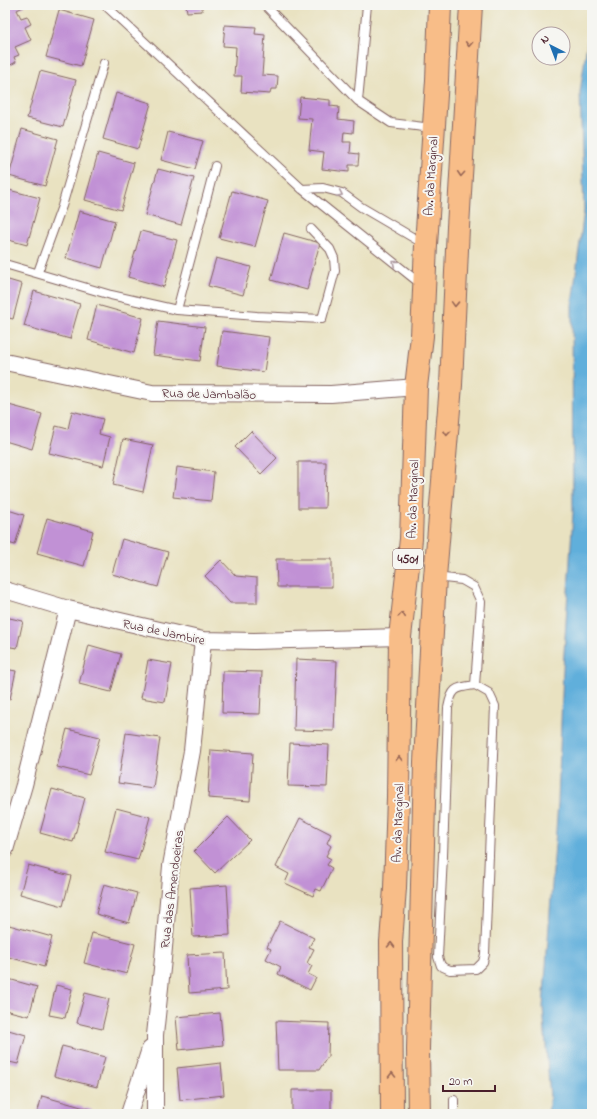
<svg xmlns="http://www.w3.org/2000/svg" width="597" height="1119" font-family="'Indie Flower',sans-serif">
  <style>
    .water { fill: #61afdb; stroke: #566783 }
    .building { fill: #c191d5 }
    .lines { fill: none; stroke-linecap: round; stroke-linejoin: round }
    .service-casing { stroke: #826360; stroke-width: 10 }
    .minor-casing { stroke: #826360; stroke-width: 18 }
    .primary-casing { stroke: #826360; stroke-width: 24 }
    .service { stroke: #fff; stroke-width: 8 }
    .minor { stroke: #fff; stroke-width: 16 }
    .primary { stroke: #f8bd88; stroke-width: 22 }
    .oneway { stroke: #986655 }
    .oneway2 { stroke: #ae9aa0 }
    .labels { text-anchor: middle; stroke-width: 4; stroke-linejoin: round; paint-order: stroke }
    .shield { fill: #f6f6f2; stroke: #7e6067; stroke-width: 1 }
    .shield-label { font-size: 12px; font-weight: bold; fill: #4a1f2b }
    .street-label { font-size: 13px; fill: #4a1f2b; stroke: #f6f6f2 }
  </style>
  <rect width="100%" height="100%" fill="#f6f6f2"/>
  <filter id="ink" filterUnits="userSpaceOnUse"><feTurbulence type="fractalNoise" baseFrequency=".025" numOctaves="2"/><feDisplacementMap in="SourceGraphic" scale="8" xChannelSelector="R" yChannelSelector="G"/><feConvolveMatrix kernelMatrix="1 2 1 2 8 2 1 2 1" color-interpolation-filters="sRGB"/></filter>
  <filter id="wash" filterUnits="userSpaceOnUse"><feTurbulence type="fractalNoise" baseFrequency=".012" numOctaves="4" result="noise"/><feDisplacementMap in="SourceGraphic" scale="16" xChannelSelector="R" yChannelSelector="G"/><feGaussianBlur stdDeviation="0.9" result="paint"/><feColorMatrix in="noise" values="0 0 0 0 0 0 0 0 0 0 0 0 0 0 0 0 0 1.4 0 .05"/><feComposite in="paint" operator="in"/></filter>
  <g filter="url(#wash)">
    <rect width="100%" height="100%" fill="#e9e2c1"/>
    <path class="water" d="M592 10V1114H548L550 1097 543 1007 558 803 563 669 573 513 572 305 584 210 580 92Z"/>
    <g id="blocks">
      <path class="building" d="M5 5H24L25 6 17 10 21 18 27 16 31 24 25 27 31 40 15 47 19 55 14 57 16 62 5 68Z
        M186 5H202V11L187 12Z
        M59 10 94 20 81 66 46 57Z
        M225 25 256 27 255 34 265 35 262 75 278 76 277 89H271L270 94 241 92 242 76H234L236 47 223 46Z
        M40 71 76 80 63 127 27 118Z
        M116 93 151 103 138 149 103 139Z
        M300 97 330 100V106L339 107 338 119 354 121 353 133 344 132 343 142H351L350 153 359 154 358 165H349V172L322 169 324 152 309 150 312 119 298 118Z
        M22 129 58 139 45 186 9 176Z
        M168 132 203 141 195 169 161 160Z
        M98 153 134 163 121 210 85 200Z
        M158 169 194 178 181 225 145 215Z
        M5 189 40 198 27 245 5 239Z
        M232 191 268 201 255 247 219 238Z
        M79 211 115 221 102 268 66 258Z
        M141 231 177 240 164 287 128 277Z
        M284 233 320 243 307 290 271 280Z
        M216 258 251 267 243 295 208 286Z
        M5 279 22 284 13 319 5 317Z
        M34 291 80 304 70 339 24 326Z
        M97 305 143 318 134 353 88 340Z
        M158 321 205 327 200 361 153 355Z
        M222 331 269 337 264 372 217 366Z
        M5 404 42 414 32 449 5 441Z
        M72 411 103 419 99 434 110 437 103 466 49 453 56 426 68 429Z
        M251 431 277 458 261 474 235 447Z
        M123 439 153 445 143 492 113 485Z
        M298 462H326L325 508H298Z
        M177 467 214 472 211 501 173 497Z
        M5 509 24 515 15 545 5 542Z
        M47 518 93 531 84 566 37 553Z
        M122 539 168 552 158 587 112 574Z
        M276 559H332V587H277Z
        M221 560 236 576 257 578V603H230L205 576Z
        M5 617 23 621 17 648 5 646Z
        M89 645 121 654 111 692 79 684Z
        M296 659 337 661 334 731 294 730Z
        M148 660 172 664 165 702 141 698Z
        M5 669 16 671 10 699 5 697Z
        M223 671 262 672 260 714 222 713Z
        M67 729 100 737 89 775 57 767Z
        M126 733 160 738 153 788 118 783Z
        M290 743 329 745 327 787 288 786Z
        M211 750 253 753 250 801 208 798Z
        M52 789 85 798 73 842 40 833Z
        M116 808 150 817 138 860 105 852Z
        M228 817 250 840 215 873 194 851Z
        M300 818 331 834 327 843 331 846 326 856 331 859 327 865 332 868 321 891 316 889 313 896 285 883 289 874 276 867Z
        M28 865 71 876 63 906 20 894Z
        M104 884 137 893 129 923 96 914Z
        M227 885 230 935 193 937 190 888Z
        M280 921 314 938 309 947 314 949 307 963 312 966 308 974 316 978 310 990 278 974 281 967 266 959 271 949 267 947Z
        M9 925 52 937 44 967 5 956V940Z
        M92 933 135 944 127 974 84 963Z
        M225 953 227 990 189 993 187 955Z
        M5 978 37 987 29 1016 5 1010Z
        M56 985 72 989 65 1018 49 1015Z
        M85 993 109 999 102 1029 77 1023Z
        M220 1013 223 1045 179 1050 176 1017Z
        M276 1021 329 1023 328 1056 319 1070H278Z
        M5 1029 26 1035 18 1064 5 1061Z
        M62 1046 105 1057 97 1087 54 1076Z
        M221 1063 224 1095 180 1100 177 1068Z
        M5 1084 9 1085 6 1098H5Z
        M292 1090H331V1114H292Z
        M42 1096 92 1110 91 1114H37Z"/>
    </g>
  </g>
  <g filter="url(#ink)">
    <use href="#blocks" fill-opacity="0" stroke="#826360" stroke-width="1"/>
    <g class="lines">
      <g class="service-casing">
        <path id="service" d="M105 5 302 189 422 285
          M265 5 358 101
          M367 5 358 101 391 123 432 128
          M302 189 323 188 342 193 361 207 424 244
          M5 264 111 295 177 310 257 316 322 319 335 271 334 258 330 249 311 229
          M38 272 62 206 104 63
          M177 310 215 166
          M435 577 462 580 474 587 481 602 475 685 489 693 495 706 485 954 483 962 476 969 450 970 441 966 438 957 443 856 448 708C452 687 456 688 475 685
          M454 1114V1100"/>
      </g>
      <g class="minor-casing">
        <path id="minor" d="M5 362 152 393 331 394 416 387
          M5 590 68 609 203 640 254 641 400 637
          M5 850 24 785 68 609
          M129 1114 150 1049
          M155 1114V1035L163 959 171 866 192 751 203 640"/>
      </g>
      <g class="primary-casing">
        <path id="primary" d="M392 1114 391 942 395 888 398 797 400 637 411 539 416 387 422 336 426 245 437 80 440 5
          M419 1114 418 1049 425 762 435 577 451 385 458 227 471 5"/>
      </g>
      <use href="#service" class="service"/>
      <use href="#minor" class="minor"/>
      <use href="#primary" class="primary"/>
    </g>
    <defs><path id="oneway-chevron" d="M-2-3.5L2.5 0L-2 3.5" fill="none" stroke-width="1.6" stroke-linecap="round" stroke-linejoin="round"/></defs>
    <g class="oneway">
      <use href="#oneway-chevron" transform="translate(469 44) rotate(93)"/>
      <use href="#oneway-chevron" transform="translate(461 174) rotate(94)"/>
      <use href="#oneway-chevron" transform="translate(455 304) rotate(92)"/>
      <use href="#oneway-chevron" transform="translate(447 433) rotate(95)"/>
      <use href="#oneway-chevron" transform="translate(402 615) rotate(-84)"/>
      <use href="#oneway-chevron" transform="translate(399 759) rotate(-89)"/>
      <use href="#oneway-chevron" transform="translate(391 945) rotate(-89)"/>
      <use href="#oneway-chevron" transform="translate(392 1075) rotate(-90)"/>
    </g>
    <g class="oneway2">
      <use href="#oneway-chevron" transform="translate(340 194) rotate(24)"/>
      <use href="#oneway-chevron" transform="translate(395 263) rotate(-141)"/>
    </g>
  </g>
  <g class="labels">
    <rect class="shield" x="393" y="549" width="30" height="20" rx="3"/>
    <g class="shield-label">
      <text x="408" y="563">4501</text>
    </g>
    <g class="street-label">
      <text transform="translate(430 176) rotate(-86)" y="5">Av. da Marginal</text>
      <text transform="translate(209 393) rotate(1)" y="5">Rua de Jambalão</text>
      <text transform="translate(412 499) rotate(-88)" y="5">Av. da Marginal</text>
      <text transform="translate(164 631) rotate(12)" y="5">Rua de Jambire</text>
      <text transform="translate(397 823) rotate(-88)" y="5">Av. da Marginal</text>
      <text transform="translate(171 889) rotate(-83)" y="5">Rua das Amendoeiras</text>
    </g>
  </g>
  <rect width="597" height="1119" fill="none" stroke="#f6f6f2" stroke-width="20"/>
  <g transform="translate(551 46) rotate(318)"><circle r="19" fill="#f6f6f2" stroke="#b1a0a2"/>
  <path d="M0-3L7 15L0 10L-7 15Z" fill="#1f6fb2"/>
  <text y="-6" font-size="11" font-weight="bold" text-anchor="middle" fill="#4a1f2b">N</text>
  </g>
  <path d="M443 1085v6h52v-6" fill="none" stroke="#4a1f2b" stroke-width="2"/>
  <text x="449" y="1085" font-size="12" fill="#4a1f2b" stroke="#f6f6f2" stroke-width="3" paint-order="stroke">20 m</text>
</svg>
